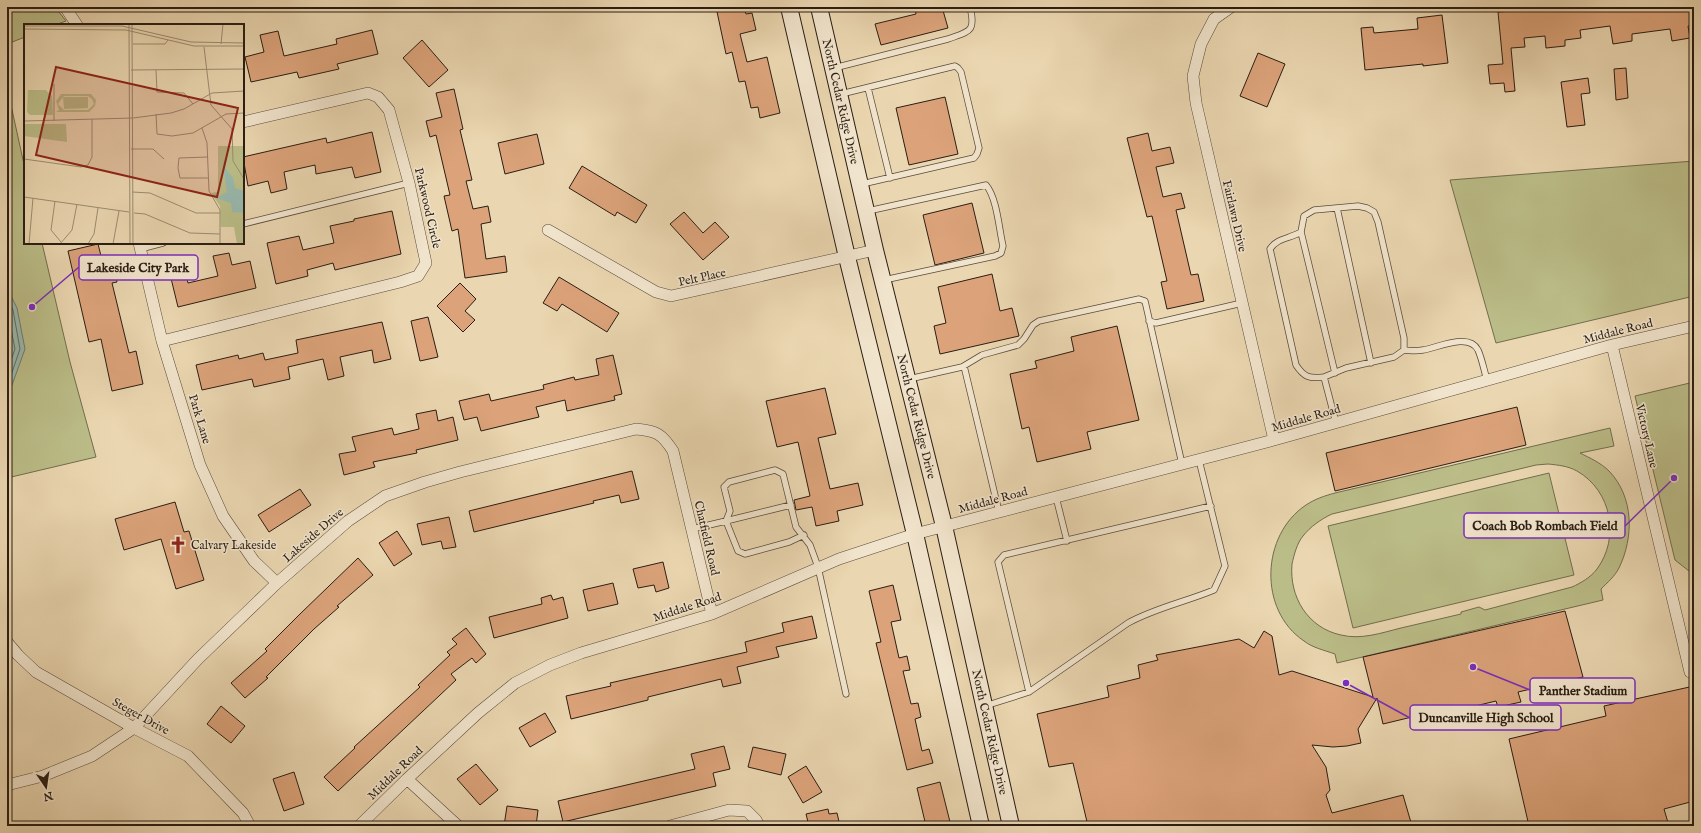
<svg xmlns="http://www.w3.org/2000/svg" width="1701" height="833" font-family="'IM FELL English',serif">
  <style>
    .green { fill: #bbbd88; stroke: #726d4e; fill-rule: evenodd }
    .water { fill: #98b9ae; stroke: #6c7b70 }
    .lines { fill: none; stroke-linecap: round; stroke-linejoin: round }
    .shore { stroke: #616b61; stroke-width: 1 }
    .building { fill: #dca37a; stroke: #2a1d14 }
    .service-casing { stroke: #5a4b3b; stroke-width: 7 }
    .minor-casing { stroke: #5a4b3b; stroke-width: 12 }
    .secondary-casing { stroke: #2a1d14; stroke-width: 18 }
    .service { stroke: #f1e4cc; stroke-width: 5.5 }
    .minor { stroke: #f1e4cc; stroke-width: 11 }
    .secondary { stroke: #f1e4cc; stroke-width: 16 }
    .labels { text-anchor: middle; stroke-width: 3; stroke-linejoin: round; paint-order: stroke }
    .street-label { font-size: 12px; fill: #2a1d14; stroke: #f1e4cc }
    .poi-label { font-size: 12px; fill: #2a1d14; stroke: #f1e4cc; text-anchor: start }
    .inset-road { fill: none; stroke: #9d8c72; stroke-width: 1 }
    .view { fill: #8f2418; fill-opacity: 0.15; stroke: #8f2418; stroke-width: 2 }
    .inset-edge { fill: none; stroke: #2a1d14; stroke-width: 2 }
    .leader { fill: none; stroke: #7b2cbf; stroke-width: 1.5 }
    .callout-dot { fill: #7b2cbf; stroke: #f1e4cc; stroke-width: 1.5 }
    .callout { fill: #f1e4cc; stroke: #7b2cbf; stroke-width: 1.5 }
    .callout-label { font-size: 13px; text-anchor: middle; font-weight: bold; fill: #2a1d14 }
  </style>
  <rect width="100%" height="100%" fill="#ead6b0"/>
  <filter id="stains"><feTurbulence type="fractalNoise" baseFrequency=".005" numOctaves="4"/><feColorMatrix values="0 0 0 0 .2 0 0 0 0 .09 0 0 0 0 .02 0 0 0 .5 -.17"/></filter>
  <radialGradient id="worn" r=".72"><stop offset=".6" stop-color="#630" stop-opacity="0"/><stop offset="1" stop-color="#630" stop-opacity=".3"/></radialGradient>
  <path class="green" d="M7 7H55L66 21 55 25H25V37L7 44Z
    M7 87 25 169V243H42L70 362 96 457 7 478Z
    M1694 161V296L1496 343 1450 180Z
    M1694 382V575L1675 560 1635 396Z
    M1610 428 1614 446 1580 453C1590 458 1601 463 1609 471 1634 497 1634 537 1619 568 1615 576 1607 583 1601 589L1603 600 1337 663 1335 654C1324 650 1313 648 1304 641 1258 610 1261 535 1306 505 1315 499 1324 496 1335 493ZM1548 464C1558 465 1568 466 1577 471 1612 491 1620 538 1597 569 1591 577 1581 583 1572 587L1485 610 1479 607 1461 612V614C1441 619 1421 623 1401 628 1381 633 1361 640 1341 635 1308 628 1289 597 1292 564 1294 555 1297 543 1303 536 1310 527 1321 519 1332 514L1536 465Z
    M1549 473 1574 575 1353 628 1328 526Z"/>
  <path class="water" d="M7 288 17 308 25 349 7 399Z"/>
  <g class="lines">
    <path class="shore" d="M7 297 13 310 20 349 7 387
      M7 309 15 349 7 372"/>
  </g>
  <path class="building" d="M716 7H744L746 14 752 13 756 30 740 34 747 62 767 57 780 113 760 118 758 107 751 108 745 81 739 82 732 52 726 54Z
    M915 7H942L948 28 881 45 875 24 916 14Z
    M1566 7H1694V25L1688 26 1690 38 1672 41 1670 29 1632 34V41L1613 44 1610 26 1580 30 1581 38 1565 40V46L1546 48 1545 36 1524 38 1525 47 1511 48 1515 91 1505 92 1504 83 1490 84 1488 65 1503 64 1498 12Z
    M1442 15 1448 63 1423 66V64L1365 70 1361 28 1373 27 1374 33 1418 29 1417 18Z
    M372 30 378 54 337 64 339 69 299 78 297 72 251 82 245 57 264 52 260 35 278 31 284 56 337 44 336 39Z
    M422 40 448 70 429 87 403 58Z
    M1258 53 1285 64 1267 107 1240 96Z
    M1626 68 1628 98 1616 100 1614 69Z
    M1588 78 1590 93 1581 94 1585 125 1567 127 1561 82Z
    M454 89 463 129 460 130 472 180 466 181 473 209 488 206 491 222 481 224 486 259 505 256 507 272 465 278 458 229 452 231 444 196 450 195 436 135 430 137 426 121 442 117 436 93Z
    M945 97 958 154 909 165 896 108Z
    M372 132 381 172 355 178 352 167 316 174 315 165 284 172 287 189 271 193 268 181 248 186 243 157 326 138 327 143Z
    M1148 133 1152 151 1170 147 1174 163 1156 167 1163 197 1181 193 1185 208 1176 210 1191 275 1198 274 1204 301 1167 309 1161 282 1167 281 1152 216 1147 217 1127 138Z
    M537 134 544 164 505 174 498 143Z
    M582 166 647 205 636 223 617 212 615 216 569 188Z
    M972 203 984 253 935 265 923 215Z
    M392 211 401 254 335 270 333 263 307 270 308 276 276 284 267 243 299 236 303 250 334 243 330 226 354 221V219Z
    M684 212 703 233 715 222 729 237 703 260 670 224Z
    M98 244 104 268 113 266 117 282 112 283 129 353 136 351 143 384 112 391 101 339 89 342 68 251Z
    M229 253 232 265 250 261 256 288 178 307 168 266 183 263 188 283 218 276 213 256Z
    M992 274 1000 311 1012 308 1019 336 940 354 934 326 946 323 938 287Z
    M559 277 619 313 607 332 562 304 557 311 543 303Z
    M460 283 476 299 465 311 475 320 463 332 437 306Z
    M428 317 438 357 420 361 411 321Z
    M382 322 391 359 374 363 372 350 340 357 344 376 328 380 323 359 288 367 290 379 254 387 252 379 202 390 196 365 238 355 239 359 263 353 265 360 298 353 296 340Z
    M1117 326 1139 420 1087 432 1091 449 1037 462 1029 427 1022 429 1010 374 1037 368 1035 361 1074 351 1071 337Z
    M613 355 622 394 614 396 615 400 567 411 565 400 536 407 539 417 481 431 477 417 464 420 459 401 489 394 491 401 544 389 543 385 574 377 575 380 599 375 596 359Z
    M825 388 836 434 818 438 830 489 858 483 863 505 837 511 839 521 816 526 812 507 796 510 794 500 810 496 798 442 777 447 766 401Z
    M1517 407 1526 445 1335 491 1326 453Z
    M436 410 438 421 453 417 458 440 416 450 417 453 373 462 375 467 344 475 339 454 356 451 352 437 392 428 394 435 419 429 416 414Z
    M632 471 639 499 621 503 619 495 593 501 594 503 474 532 469 511Z
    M300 489 311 505 269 532 258 515Z
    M175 502 184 532 189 531 204 580 176 589 161 539 124 550 115 519Z
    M449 517 456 547 443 549 441 541 422 545 417 524Z
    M397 531 412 554 394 566 379 543Z
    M358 558 373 575 337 606 339 607 314 629 266 677 268 678 245 698 231 683 267 651 265 649 300 614Z
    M663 562 669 588 656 592 654 585 638 588 633 569Z
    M613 583 618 604 588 611 583 590Z
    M893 585 901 620 891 622 899 658 907 656 910 670 903 671 911 704 918 703 921 717 915 719 922 751 929 749 933 763 907 770 876 643 881 642 869 591Z
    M551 595 553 600 563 597 568 618 494 638 489 617 542 604 541 598Z
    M1565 611 1583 677 1518 692 1521 702 1498 707 1496 701 1446 713 1445 709 1383 724 1377 698 1358 729 1361 743 1347 746 1333 747 1312 745 1326 767 1330 790 1326 795 1332 813 1403 795 1412 826H1088L1073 763 1049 767 1037 714 1109 697 1107 686 1140 678 1138 665 1158 660 1156 655 1239 639 1254 648 1264 631 1272 636 1279 675 1292 671 1373 697 1363 657Z
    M812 616 817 638 776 647 779 657 737 667 741 683 723 687 721 679 648 697V700L571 719 566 696 611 686 610 683 747 652 745 642 784 632 782 623Z
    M466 628 486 654 476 663 472 658 451 674 456 680 338 791 324 777 355 748 354 747 420 687 418 685 450 655 447 652 457 644 452 639Z
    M1694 686V801L1664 809 1669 826H1529L1509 739 1606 716 1604 706Z
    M221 706 245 726 231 743 207 724Z
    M545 713 556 732 530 747 519 728Z
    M724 746 730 769 713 773 716 786 563 822 558 801 695 769 691 754Z
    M753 747 786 754 781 775 748 767Z
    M476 764 498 790 480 805 457 779Z
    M806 766 822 792 803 803 788 777Z
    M294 772 304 804 284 811 273 779Z
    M940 782 951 826H926L917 788Z
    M507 806 538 810 536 826H504Z
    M828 809 829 814 837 813 840 826H809L806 814Z"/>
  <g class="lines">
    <g class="service-casing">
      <path id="service" d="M834 68 948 39C970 31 976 32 970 7
        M868 88 890 178
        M841 94 955 66 958 68 961 72 979 148 977 154 974 158 862 184
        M1337 208 1371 363
        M868 211 986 185C997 198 999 229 1003 246L1001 253 995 256 884 280
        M243 224 409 183
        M1301 232 1335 373
        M140 249 163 243
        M1149 321 1156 323 1242 303
        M1404 350C1411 351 1417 351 1423 350 1437 348 1469 332 1478 350 1482 359 1484 370 1487 380
        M964 366 999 512
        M1324 377C1309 379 1304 377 1296 365L1270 249C1277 238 1289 239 1301 232L1304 216 1314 210 1358 206 1367 208 1374 212 1378 222 1404 338V350L1394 357 1346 368 1324 377 1336 423
        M909 379 962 367 982 355 1018 345 1024 339 1033 325 1039 321 1139 299 1145 301 1182 464
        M1056 497 1067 541
        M791 505 726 521 738 551 745 554 789 542 804 535
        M692 529 726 521 730 511 724 487 729 482 775 470 783 474 796 527 810 545 818 567 846 694
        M1029 692 998 562 1004 555 1211 506
        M985 706 1029 692 1128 623C1155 608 1185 602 1214 590L1225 566 1199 460"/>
    </g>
    <g class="minor-casing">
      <path id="minor" d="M65 7 77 25
        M1231 7 1214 19 1201 44 1193 76 1196 103 1274 440
        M548 230 656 292 671 296 875 250
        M139 243 162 341 200 465 223 516 254 561 277 583
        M162 341 400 282 418 276 426 263 409 183 389 110 378 97 368 93 243 122
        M1612 345 1690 672
        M7 642 18 655 36 672 134 728 188 756 243 813 250 826
        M407 779 458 826
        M7 785 43 776 92 756 134 728 198 659 277 583 348 521 385 496 425 482 460 472 636 429C657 431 662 434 673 451L712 614
        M359 826 407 779 478 713 515 683 550 665 581 653 712 614 839 559 915 534 1274 440 1612 345 1694 326
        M670 826 729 810 747 811 756 820 759 826"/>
    </g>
    <g class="secondary-casing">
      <g id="secondary">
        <path d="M789 7 847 257 915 534 981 826"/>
        <path id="s1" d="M819 7 875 250 944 526 1011 826"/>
      </g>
    </g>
    <use href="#service" class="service"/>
    <use href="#minor" class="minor"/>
    <use href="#secondary" class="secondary"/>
  </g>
  <defs>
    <g id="church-bare" transform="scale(1.38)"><path d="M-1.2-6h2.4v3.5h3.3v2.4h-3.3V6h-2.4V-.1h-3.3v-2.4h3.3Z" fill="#8f2418" stroke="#f1e4cc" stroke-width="2.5" paint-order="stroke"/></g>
  </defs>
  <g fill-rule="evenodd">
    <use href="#church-bare" x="178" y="545"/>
  </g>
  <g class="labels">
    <g class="street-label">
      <text dy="4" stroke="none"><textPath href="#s1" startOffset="97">North Cedar Ridge Drive</textPath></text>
      <text transform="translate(428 208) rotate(77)" y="4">Parkwood Circle</text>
      <text transform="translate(1235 216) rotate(77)" y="4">Fairlawn Drive</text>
      <text transform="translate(702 277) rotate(-12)" y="4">Pelt Place</text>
      <text transform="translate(1618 331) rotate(-14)" y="4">Middale Road</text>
      <text dy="4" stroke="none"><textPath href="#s1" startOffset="421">North Cedar Ridge Drive</textPath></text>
      <text transform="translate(1306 418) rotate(-16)" y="4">Middale Road</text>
      <text transform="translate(200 419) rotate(73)" y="4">Park Lane</text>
      <text transform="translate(1647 436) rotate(77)" y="4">Victory Lane</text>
      <text transform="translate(993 500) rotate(-15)" y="4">Middale Road</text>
      <text transform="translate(313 535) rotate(-41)" y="4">Lakeside Drive</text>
      <text transform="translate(707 538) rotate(77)" y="4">Chatfield Road</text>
      <text transform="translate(687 607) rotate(-18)" y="4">Middale Road</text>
      <text transform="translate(141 716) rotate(29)" y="4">Steger Drive</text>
      <text dy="4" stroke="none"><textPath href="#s1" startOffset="745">North Cedar Ridge Drive</textPath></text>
      <text transform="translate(395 773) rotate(-44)" y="4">Middale Road</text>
    </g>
    <g class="poi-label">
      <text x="191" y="549">Calvary Lakeside</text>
    </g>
  </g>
  <g transform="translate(24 24)">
    <rect width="220" height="220" fill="#ead6b0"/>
    <path d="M4 66H22L28 72 29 91H6L3 88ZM37 70H67L72 76 71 82 65 88H32L35 86 32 77ZM40 72H64L68 75 70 80 64 86H40L34 80ZM39 73H64V84L40 85ZM0 100H42L43 118 0 112ZM194 122H220V220H213L210 203H197L196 182 187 169 194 168Z" fill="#bbbd88" fill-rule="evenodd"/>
    <path d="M204 127 201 144 209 154 211 164 220 167V189L208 188 207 179 192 174 203 168 199 140Z" fill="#98b9ae"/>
    <path class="inset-road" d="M105 0 106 220M108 0 109 220M0 2H98L167 18 220 19M0 5 102 6 170 22H220M109 20H141L144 16M197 20 199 0M180 23 187 81 208 105 209 137 220 155M107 46 220 45M132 46 133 68 160 69 169 80M30 60V97M132 90 133 110 148 112 169 109 202 90 220 89M0 97 109 94 147 89 160 85 188 69 220 67M178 104 183 119 185 167 196 186V220M107 125H129L140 135M184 133 155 134 154 144 156 154H184M0 135 57 143 64 141 68 133V95M108 168 126 169 172 189H196M0 173 105 188M31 177 27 206 37 218M110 189 121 190 166 209 196 210M5 220 9 174M36 220 48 206 53 180M64 220 70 210 74 184M89 220 95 187"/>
    <path class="view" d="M32 43 214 84 193 173 12 131Z"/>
    <rect width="220" height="220" class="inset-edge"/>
  </g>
  <path class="leader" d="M32 307L79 267M1674 478L1625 526M1473 667L1530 690M1346 683L1410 718"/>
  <g class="callout-dot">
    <circle cx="32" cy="307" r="4"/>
    <circle cx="1674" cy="478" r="4"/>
    <circle cx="1473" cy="667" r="4"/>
    <circle cx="1346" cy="683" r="4"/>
  </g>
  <g class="callout">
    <rect x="79" y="255" width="119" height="25" rx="4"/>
    <rect x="1464" y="513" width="161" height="25" rx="4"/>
    <rect x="1530" y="678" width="105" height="25" rx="4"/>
    <rect x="1410" y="705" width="151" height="25" rx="4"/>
  </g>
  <g class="callout-label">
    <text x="138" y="272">Lakeside City Park</text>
    <text x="1545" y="530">Coach Bob Rombach Field</text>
    <text x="1583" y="695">Panther Stadium</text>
    <text x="1486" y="722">Duncanville High School</text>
  </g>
  <rect width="1701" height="833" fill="none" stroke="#ead6b0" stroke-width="24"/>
  <rect x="8" y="8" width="1685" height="817" fill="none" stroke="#2a1d14" stroke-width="2"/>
  <rect x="12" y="12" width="1677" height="809" fill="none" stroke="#2a1d14"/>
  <g transform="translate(46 787) rotate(167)" stroke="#f1e4cc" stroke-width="3" paint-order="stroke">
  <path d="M0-3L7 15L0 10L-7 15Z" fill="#2a1d14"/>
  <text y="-6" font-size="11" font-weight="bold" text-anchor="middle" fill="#2a1d14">N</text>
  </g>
  <rect width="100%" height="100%" filter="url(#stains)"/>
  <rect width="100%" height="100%" fill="url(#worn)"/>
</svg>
